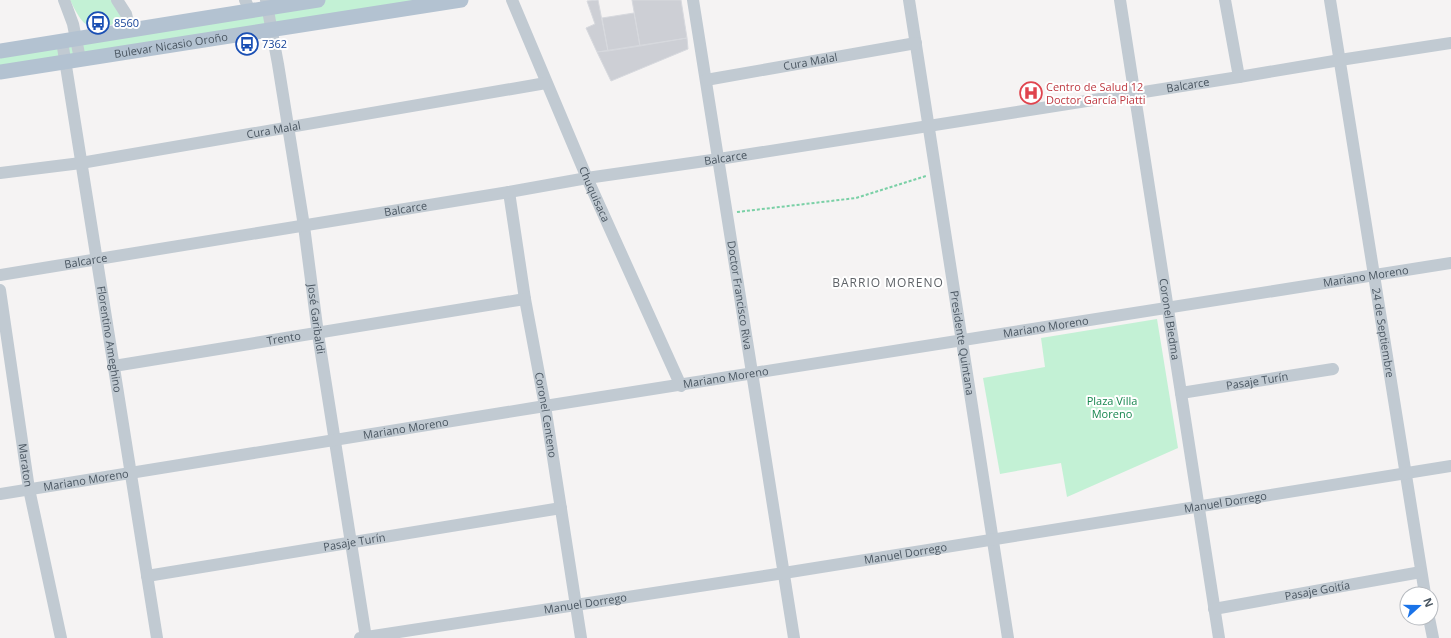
<svg xmlns="http://www.w3.org/2000/svg" width="1451" height="638" font-family="'Open Sans',sans-serif">
  <style>
    .green { fill: #c3f1d5 }
    .building { fill: #cdcfd5; stroke: #d7d9de }
    .lines { fill: none; stroke-linecap: round; stroke-linejoin: round }
    .path { stroke: #7ad0a6; stroke-width: 2; stroke-dasharray: 3 2; stroke-linecap: butt }
    .minor { stroke: #c1cad2; stroke-width: 12 }
    .major { stroke: #b3c2d1; stroke-width: 15 }
    .labels { text-anchor: middle; stroke-width: 4; stroke-linejoin: round; paint-order: stroke }
    .transit-label { font-size: 11px; fill: #164399; stroke: #fff; text-anchor: start }
    .street-label { font-size: 11px; fill: #4a5661; stroke: #fff }
    .health-label { font-size: 11px; fill: #be3a42; stroke: #fff; text-anchor: start }
    .park-label { font-size: 11px; fill: #17864f; stroke: #fff }
    .neighbourhood-label { font-size: 12px; letter-spacing: 1px; fill: #5f6368; stroke: #fff }
  </style>
  <rect width="100%" height="100%" fill="#f5f3f3"/>
  <path class="green" d="M70 0H113L123 21 121 23C88 29 86 32 70 0Z
    M318 0H461L0 72V51Z
    M1157 319 1178 448 1067 497 1061 463 1000 474 983 378 1045 367 1041 338Z"/>
  <path class="building" d="M598 0 608 51 597 52 586 28 595 24 587 1Z
    M632 0H681L687 38 640 46Z
    M634 13 640 46 608 51 602 18Z
    M687 38 688 49 611 81 597 52Z"/>
  <g class="lines">
    <path class="path" d="M737 212 856 198 926 176"/>
    <g class="minor">
      <path d="M64 0 73 24 80 59"/>
      <path d="M117 0 126 14 130 30"/>
      <path d="M245 0 250 11"/>
      <path id="s1" d="M266 0 278 64 304 226 318 334 366 638"/>
      <path id="s2" d="M512 0 587 178 681 386"/>
      <path id="s3" d="M693 0 794 638"/>
      <path id="s4" d="M909 0 1008 638"/>
      <path id="s5" d="M1120 0 1219 638"/>
      <path d="M1225 0 1239 77"/>
      <path id="s6" d="M1330 0 1425 594"/>
      <path id="s7" d="M62 41 157 638"/>
      <path id="s8" d="M706 80 916 43"/>
      <path id="s9" d="M0 173 81 163 546 83"/>
      <path id="s10" d="M509 192 525 299 545 406 581 638"/>
      <path id="s11" d="M0 275 509 192 587 178 719 159 1239 77 1340 60 1451 43"/>
      <path id="s12" d="M0 290 29 489 61 638"/>
      <path id="s13" d="M114 366 525 299"/>
      <path id="s14" d="M1181 393 1333 369"/>
      <path id="s15" d="M0 494 545 406 1451 263"/>
      <path id="s16" d="M147 576 561 508"/>
      <path id="s17" d="M1214 609 1421 572"/>
      <path d="M1429 618 1433 638"/>
      <path id="s18" d="M360 638 784 573 1451 466"/>
    </g>
    <g class="major">
      <path d="M0 51 318 0"/>
      <path id="s19" d="M0 72 461 0"/>
    </g>
  </g>
  <defs>
    <g id="bus-ring" transform="scale(1.15)"><circle r="9.5" fill="#fff" stroke="#1a4fb4" stroke-width="1.5"/><path d="M-5-6H5V4H4V6H2V4H-2V6H-4V4H-5ZM-3.5-4V0h7V-4ZM-3.5 1.2v1.5H-2V1.2ZM2 1.2v1.5H3.5V1.2Z" fill="#1a4fb4"/></g>
    <g id="hospital-ring" transform="scale(1.15)"><circle r="9.5" fill="#fff" stroke="#e0444e" stroke-width="1.5"/><path d="M-5-5h3v3.5h4V-5h3V5h-3V1.5h-4V5h-3Z" fill="#e0444e"/></g>
  </defs>
  <g fill-rule="evenodd">
    <use href="#bus-ring" x="98" y="23"/>
    <use href="#bus-ring" x="247" y="44"/>
    <use href="#hospital-ring" x="1031" y="93"/>
  </g>
  <g class="labels">
    <g class="transit-label">
      <text x="114" y="27">8560</text>
      <text x="262" y="48">7362</text>
    </g>
    <g class="street-label">
      <text dy="4" stroke="none"><textPath href="#s19" startOffset="173">Bulevar Nicasio Oroño</textPath></text>
      <text dy="4" stroke="none"><textPath href="#s8" startOffset="106">Cura Malal</textPath></text>
      <text dy="4" stroke="none"><textPath href="#s11" startOffset="1203">Balcarce</textPath></text>
      <text dy="4" stroke="none"><textPath href="#s9" startOffset="277">Cura Malal</textPath></text>
      <text dy="4" stroke="none"><textPath href="#s11" startOffset="735">Balcarce</textPath></text>
      <text dy="4" stroke="none"><textPath href="#s2" startOffset="211">Chuquisaca</textPath></text>
      <text dy="4" stroke="none"><textPath href="#s11" startOffset="411">Balcarce</textPath></text>
      <text dy="4" stroke="none"><textPath href="#s11" startOffset="87">Balcarce</textPath></text>
      <text dy="4" stroke="none"><textPath href="#s15" startOffset="1383">Mariano Moreno</textPath></text>
      <text dy="4" stroke="none"><textPath href="#s3" startOffset="299">Doctor Francisco Riva</textPath></text>
      <text dy="4" stroke="none"><textPath href="#s1" startOffset="323">José Garibaldi</textPath></text>
      <text dy="4" stroke="none"><textPath href="#s5" startOffset="323">Coronel Biedma</textPath></text>
      <text dy="4" stroke="none"><textPath href="#s15" startOffset="1059">Mariano Moreno</textPath></text>
      <text dy="4" stroke="none"><textPath href="#s6" startOffset="337">24 de Septiembre</textPath></text>
      <text dy="4" stroke="none"><textPath href="#s7" startOffset="302">Florentino Ameghino</textPath></text>
      <text dy="4" stroke="none"><textPath href="#s13" startOffset="172">Trento</textPath></text>
      <text dy="4" stroke="none"><textPath href="#s4" startOffset="347">Presidente Quintana</textPath></text>
      <text dy="4" stroke="none"><textPath href="#s15" startOffset="735">Mariano Moreno</textPath></text>
      <text dy="4" stroke="none"><textPath href="#s14" startOffset="77">Pasaje Turín</textPath></text>
      <text dy="4" stroke="none"><textPath href="#s10" startOffset="226">Coronel Centeno</textPath></text>
      <text dy="4" stroke="none"><textPath href="#s15" startOffset="411">Mariano Moreno</textPath></text>
      <text dy="4" stroke="none"><textPath href="#s12" startOffset="177">Maraton</textPath></text>
      <text dy="4" stroke="none"><textPath href="#s15" startOffset="87">Mariano Moreno</textPath></text>
      <text dy="4" stroke="none"><textPath href="#s18" startOffset="876">Manuel Dorrego</textPath></text>
      <text dy="4" stroke="none"><textPath href="#s16" startOffset="210">Pasaje Turín</textPath></text>
      <text dy="4" stroke="none"><textPath href="#s18" startOffset="552">Manuel Dorrego</textPath></text>
      <text dy="4" stroke="none"><textPath href="#s17" startOffset="105">Pasaje Goitía</textPath></text>
      <text dy="4" stroke="none"><textPath href="#s18" startOffset="228">Manuel Dorrego</textPath></text>
    </g>
    <g class="health-label">
      <text x="1046" y="91">Centro de Salud 12<tspan x="1046" dy="13">Doctor García Piatti</tspan></text>
    </g>
    <g class="park-label">
      <text x="1112" y="405">Plaza Villa<tspan x="1112" dy="13">Moreno</tspan></text>
    </g>
    <g class="neighbourhood-label">
      <text x="888" y="287">BARRIO MORENO</text>
    </g>
  </g>
  <g transform="translate(1419 606) rotate(69)"><circle r="19" fill="#ffffff" stroke="#b7bbc0"/>
  <path d="M0-3L7 15L0 10L-7 15Z" fill="#1a73e8"/>
  <text y="-6" font-size="11" font-weight="bold" text-anchor="middle" fill="#4a5661">N</text>
  </g>
</svg>
